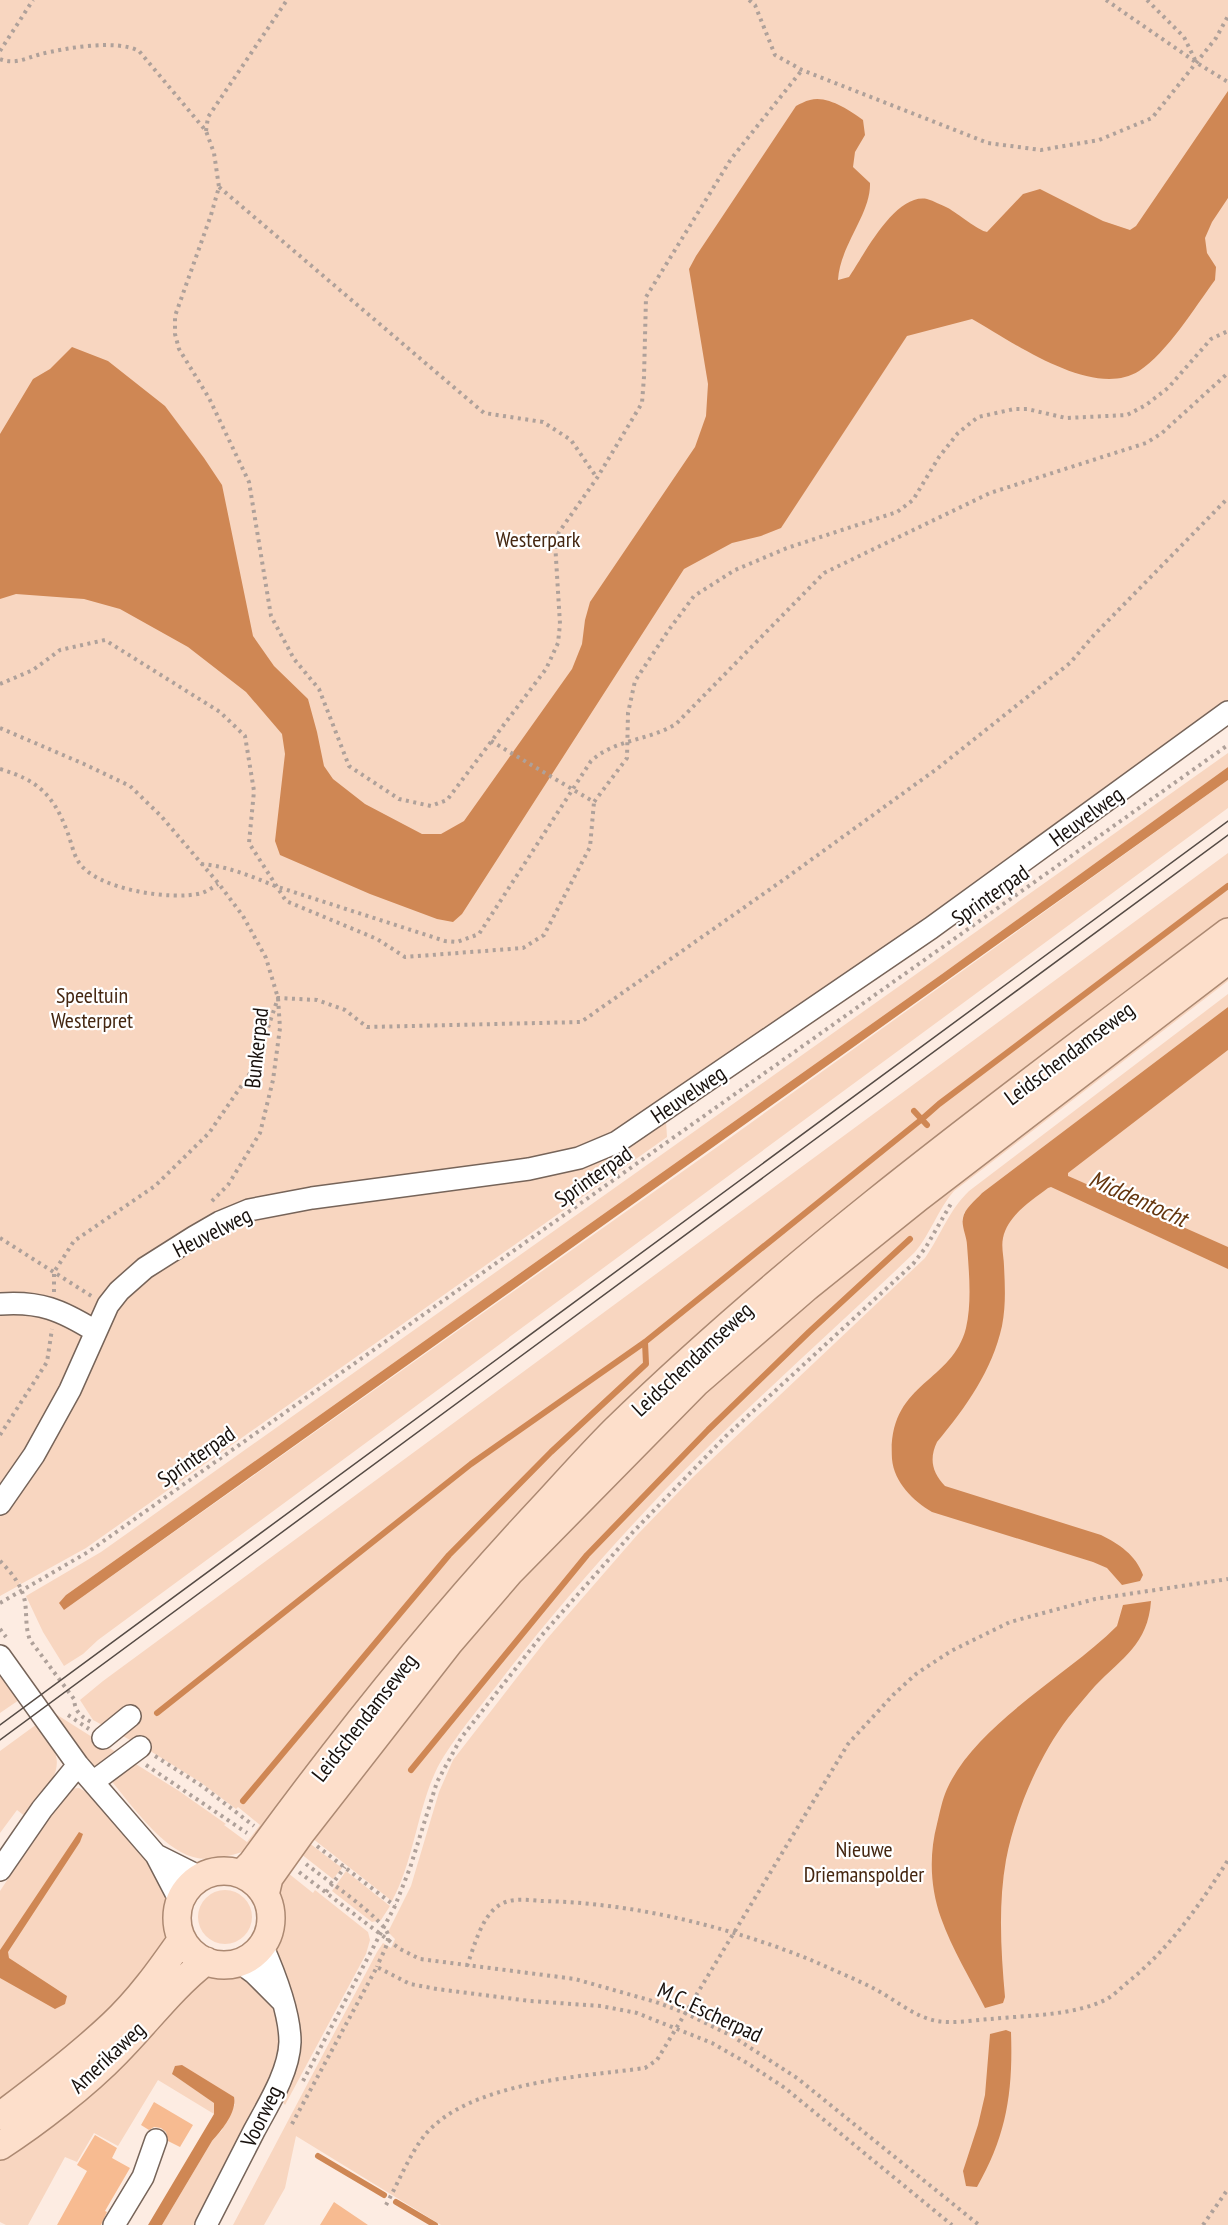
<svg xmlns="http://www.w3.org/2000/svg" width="1228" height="2225" font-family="'PT Sans Narrow',sans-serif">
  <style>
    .green { fill: #f8d6c0 }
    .water { fill: #cf8754 }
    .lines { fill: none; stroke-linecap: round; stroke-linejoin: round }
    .stream { stroke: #cf8754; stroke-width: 6 }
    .building { fill: #f7bb91 }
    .minor-casing { stroke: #766459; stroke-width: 24 }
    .major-casing { stroke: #ac8972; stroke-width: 30 }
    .path { stroke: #afa19a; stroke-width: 4; stroke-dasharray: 3 4.5; stroke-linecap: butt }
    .minor { stroke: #fff; stroke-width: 21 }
    .major { stroke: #fddfcb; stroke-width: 27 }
    .tram { stroke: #554b45; stroke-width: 1.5 }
    .labels { text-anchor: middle; stroke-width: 4.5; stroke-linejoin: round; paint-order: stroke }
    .park-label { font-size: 22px; fill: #452711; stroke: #fff }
    .street-label { font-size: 22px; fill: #18110d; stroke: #fff }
    .water-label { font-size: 24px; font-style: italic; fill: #64350d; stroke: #fff }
  </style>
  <rect width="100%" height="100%" fill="#fdece2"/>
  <path class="green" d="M0 0H1228V725L666 1121 667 1137 86 1548 21 1584 20 1582 18 1586 0 1596Z
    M1228 753V767L942 974 66 1595 64 1610 727 1140 1228 780V808L98 1640 83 1654 64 1666 43 1632 26 1596 101 1552Z
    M1228 853V926L856 1209 247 1850C232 1856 209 1862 193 1857 161 1848 130 1803 109 1778L131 1761 179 1791 226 1824 224 1825 247 1842 260 1825 238 1807 236 1809 200 1782 147 1749 93 1720 80 1700 103 1681Z
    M1228 967V981L954 1191C938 1209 931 1233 915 1252 832 1332 745 1408 665 1490 610 1548 556 1609 507 1672 486 1700 463 1726 444 1756 418 1797 416 1857 392 1901L312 1838 327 1811 576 1510 796 1304Z
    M1228 994V1007L982 1193 964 1213 962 1221 1228 1018V2225H441L296 2136 285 2188 264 2225H233L377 1952 383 1943 391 1948 395 1939 388 1932 411 1886 439 1792 453 1760 546 1640 638 1534 692 1478 925 1258C941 1235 949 1210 969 1191Z
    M0 1672 19 1700 0 1713Z
    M51 1711 119 1754 97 1769 91 1766Z
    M37 1724C43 1733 51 1743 55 1753 64 1775 38 1800 26 1817L17 1810 0 1833V1751Z
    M79 1788 88 1793 166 1883 171 1900V1935L148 1977 0 2109V1891L45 1823 59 1795 68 1789Z
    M304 1839 342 1868 333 1879 296 1850Z
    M283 1869 313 1893 315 1890 368 1932 370 1940 366 1954 285 2105 282 2101C288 2086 296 2072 299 2057 307 2021 286 1987 276 1954L275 1943 280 1920 277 1898Z
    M346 1871 390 1906 381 1920 372 1922 332 1891Z
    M198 1917a27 27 0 1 1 54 0a27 27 0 1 1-54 0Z
    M224 1971 243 1973 263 1989 275 2013 279 2042 273 2068 259 2104 194 2225H162L212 2141 222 2130 235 2104 172 2074 215 2103 214 2114 158 2080 118 2146 94 2133 77 2162 65 2157 28 2225H6L0 2222V2152L210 1972Z"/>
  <path class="water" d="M1228 91V198L1212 222 1205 238 1207 253 1216 267 1215 280C1195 307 1167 353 1139 371 1093 400 1013 342 972 319L907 336 781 528 761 536 732 543 684 569 462 914 453 922 437 919 370 894 280 855 275 841 285 754 282 734 246 692 188 647 120 609 84 599 16 594 0 599V434L33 379 50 369 72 347 108 361 165 406 204 458 222 485 253 636 274 666 308 699 317 732 324 766 333 779 365 804 422 834H441L464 821 572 669 582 644 585 620 590 602 695 447 706 416 708 384 689 269 696 256 796 106C800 104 805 101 810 100 827 95 849 110 863 120L865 135 855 152 853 167 870 183C871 214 840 245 838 280L849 277C864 255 895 193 927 199 934 201 941 205 948 208 957 213 979 231 987 232L1023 194 1040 189 1103 221 1130 230 1136 226Z
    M1228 767V780L64 1610 59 1603 66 1595 942 974Z
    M1228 1007V1050L1068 1173V1176L1075 1179 1228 1247V1269L1051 1187 1048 1188C1031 1201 1008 1215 1003 1238 1001 1247 1004 1258 1004 1266 1005 1286 1006 1306 1002 1326 992 1371 966 1407 937 1442 929 1459 932 1472 945 1486L1101 1535C1119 1544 1136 1555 1143 1575L1140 1581 1122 1585 1107 1568 1093 1562 932 1512C913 1501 894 1482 892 1459 887 1382 952 1384 966 1328 972 1302 969 1272 967 1245 967 1237 961 1226 963 1218 964 1209 976 1200 982 1193Z
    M1151 1601C1148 1644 1122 1658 1095 1686 1086 1696 1077 1707 1068 1718 1039 1756 1015 1812 1006 1860 998 1905 1001 1952 1005 1997L1003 2003 985 2008C970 1978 952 1949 941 1918 930 1887 929 1855 937 1824 940 1812 942 1800 947 1789 976 1724 1067 1676 1117 1626L1123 1605Z
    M79 1832 83 1834 80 1842 8 1952 9 1958 67 1996 65 2004 55 2009 0 1978V1950Z
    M1006 2030 1011 2032C1013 2091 1007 2135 977 2187L966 2186 963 2171 978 2125 985 2095 990 2034Z
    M182 2065 234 2097C237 2112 222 2130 212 2141L162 2225H148L214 2114V2103L172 2074 175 2066Z"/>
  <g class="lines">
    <path class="stream" d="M914 1111 927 1125
      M157 1713 471 1464 645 1342 922 1119 939 1104 1228 886
      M411 1770 587 1555 708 1430 809 1332 910 1239
      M243 1801 449 1555 551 1452 646 1364 645 1342
      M318 2156 384 2195
      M396 2202 435 2225"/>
  </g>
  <path class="building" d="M154 2102 193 2125 180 2147 168 2141 166 2132 161 2128 154 2127 149 2130 141 2125Z
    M95 2135 117 2148 112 2158 130 2168 105 2211 107 2212 101 2225H57L87 2171 77 2165Z
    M334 2202 368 2225H320Z"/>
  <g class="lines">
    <g class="minor-casing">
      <path id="minor" d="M0 1304C40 1301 61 1310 95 1331
        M0 1504 34 1455 70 1390 108 1305 119 1291 145 1268 194 1237 220 1222 249 1210 312 1198 529 1169 579 1158 617 1142 931 928 1228 712
        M0 1656 78 1765 156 1855 180 1901
        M103 1738 130 1716
        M93 1782 140 1747
        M156 1855 200 1877
        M0 1870 42 1809 78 1765
        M239 1962 254 1973 281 2000
        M114 2225 143 2177 156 2140
        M206 2225C222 2194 238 2162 254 2131 268 2105 289 2072 290 2042 290 2012 274 1972 262 1945"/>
    </g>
    <g class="major-casing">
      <path id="major" d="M177 1918a47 47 0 1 1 94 0a47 47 0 1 1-94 0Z
        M241 1874 252 1863C343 1738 439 1618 545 1505 568 1480 591 1454 615 1430 804 1246 1018 1091 1228 932
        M265 1895 269 1878 301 1833 449 1643 510 1572 696 1383 807 1287 919 1197 1228 960
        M0 2116C39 2087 77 2058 112 2025 139 2000 161 1969 182 1939
        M0 2146C36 2123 86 2084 116 2053 146 2023 172 1987 206 1961"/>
    </g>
    <path class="path" d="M749 0 755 5 775 55 802 70 988 143 1041 150 1099 140 1152 118 1216 38 1228 16
      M1106 0 1197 63 1228 82
      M1147 0 1184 37 1196 62
      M0 51 33 0
      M0 59C15 65 26 58 41 54 66 48 116 39 139 51L206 131 214 153 219 187 211 215 175 316V334L179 349 209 398 249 482 271 616 294 659 319 689 349 766 399 799 431 806 447 800 546 669 558 643 560 624 555 542 559 532 597 478 642 403 644 377 646 297 731 159 802 70
      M206 131 208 117 287 0
      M219 187 484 413 543 422 571 440 597 478
      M0 684 33 670 60 650 105 640 220 712 245 736 254 791 249 843 286 901 377 939 405 957 523 948 544 935 590 847 594 802
      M0 728 84 764 130 786 161 816 219 884 243 916 266 958 278 998 280 1028 273 1080 260 1133 228 1185 209 1204
      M491 741 594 802 627 758 628 713 635 681 668 631 694 596 735 570 787 548 897 512 913 500 939 457 958 433 978 417 1014 409H1027L1066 418 1127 415 1146 405 1168 388 1211 339 1228 331
      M0 769C37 780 53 794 67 831 71 841 73 853 78 861 95 890 173 901 202 893 208 891 213 887 218 884
      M201 864C227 866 251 876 275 886L445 941 457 942 479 934 591 761C615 739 648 741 676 724L824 573 990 493 1146 443 1162 433 1228 373
      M0 1238 93 1297
      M54 1292V1272L74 1241 155 1186 209 1133 255 1066 278 998 317 1000 345 1010 367 1027 581 1022 786 878 938 768 1070 663 1094 635 1228 498
      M0 1435 47 1362 52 1329
      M0 1561C11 1572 22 1585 25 1602 27 1615 25 1627 30 1640L74 1699C75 1713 82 1717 93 1723
      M0 1603 88 1552 1228 745
      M0 1629 6 1637
      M68 1715 89 1729
      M155 1756 202 1786 254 1826
      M146 1765 247 1833
      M317 1846 395 1906
      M306 1864C321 1876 386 1920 388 1935 389 1945 380 1958 377 1967
      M299 1872 400 1949 420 1959 575 1979 656 2002 685 2013 732 2036 797 2078 979 2225
      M326 1892 345 1867
      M467 1966C474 1947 481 1918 498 1906 510 1897 528 1900 542 1901 633 1903 727 1926 811 1960 831 1969 853 1978 873 1988 893 1998 914 2017 937 2021 954 2024 974 2020 991 2019 1029 2015 1073 2016 1107 1999 1114 1995 1121 1988 1128 1982 1169 1949 1200 1905 1228 1860
      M303 2081 395 1906 410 1868 437 1782 461 1738 542 1635 633 1532 726 1436 913 1264 926 1247 952 1202
      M292 2124 377 1967 410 1984 437 1989 530 2001 601 2006 637 2013 712 2043 747 2063 785 2088 952 2225
      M386 2205C397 2185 410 2154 424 2136 468 2082 579 2077 645 2068L657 2060 848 1744 893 1695 916 1674 951 1651 1010 1622 1095 1599 1228 1579
      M1203 2225 1228 2189"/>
    <use href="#minor" class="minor"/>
    <use href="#major" class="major"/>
    <path class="tram" d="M0 1725 1228 821
      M0 1740 1228 835"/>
  </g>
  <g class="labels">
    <g class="park-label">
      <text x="538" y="547">Westerpark</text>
      <text x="92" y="1003">Speeltuin<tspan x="92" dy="25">Westerpret</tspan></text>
      <text x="864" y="1857">Nieuwe<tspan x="864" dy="25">Driemanspolder</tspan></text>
    </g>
    <g class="street-label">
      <text transform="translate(1086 816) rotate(-36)" y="8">Heuvelweg</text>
      <text transform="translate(990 895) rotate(-35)" y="8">Sprinterpad</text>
      <text transform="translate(256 1048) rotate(-84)" y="8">Bunkerpad</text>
      <text transform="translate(1069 1053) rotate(-37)" y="8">Leidschendamseweg</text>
      <text transform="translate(688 1094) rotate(-34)" y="8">Heuvelweg</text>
      <text transform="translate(593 1176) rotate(-35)" y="8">Sprinterpad</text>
      <text transform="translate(212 1232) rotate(-27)" y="8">Heuvelweg</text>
      <text transform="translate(692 1359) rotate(-43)" y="8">Leidschendamseweg</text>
      <text transform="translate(196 1456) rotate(-35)" y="8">Sprinterpad</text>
      <text transform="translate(364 1717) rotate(-52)" y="8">Leidschendamseweg</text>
      <text transform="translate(710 2012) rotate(25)" y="8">M.C. Escherpad</text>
      <text transform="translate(107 2057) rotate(-43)" y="8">Amerikaweg</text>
      <text transform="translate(261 2116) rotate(-64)" y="8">Voorweg</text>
    </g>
    <g class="water-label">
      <text transform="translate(1138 1199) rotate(24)" y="8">Middentocht</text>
    </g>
  </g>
</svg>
